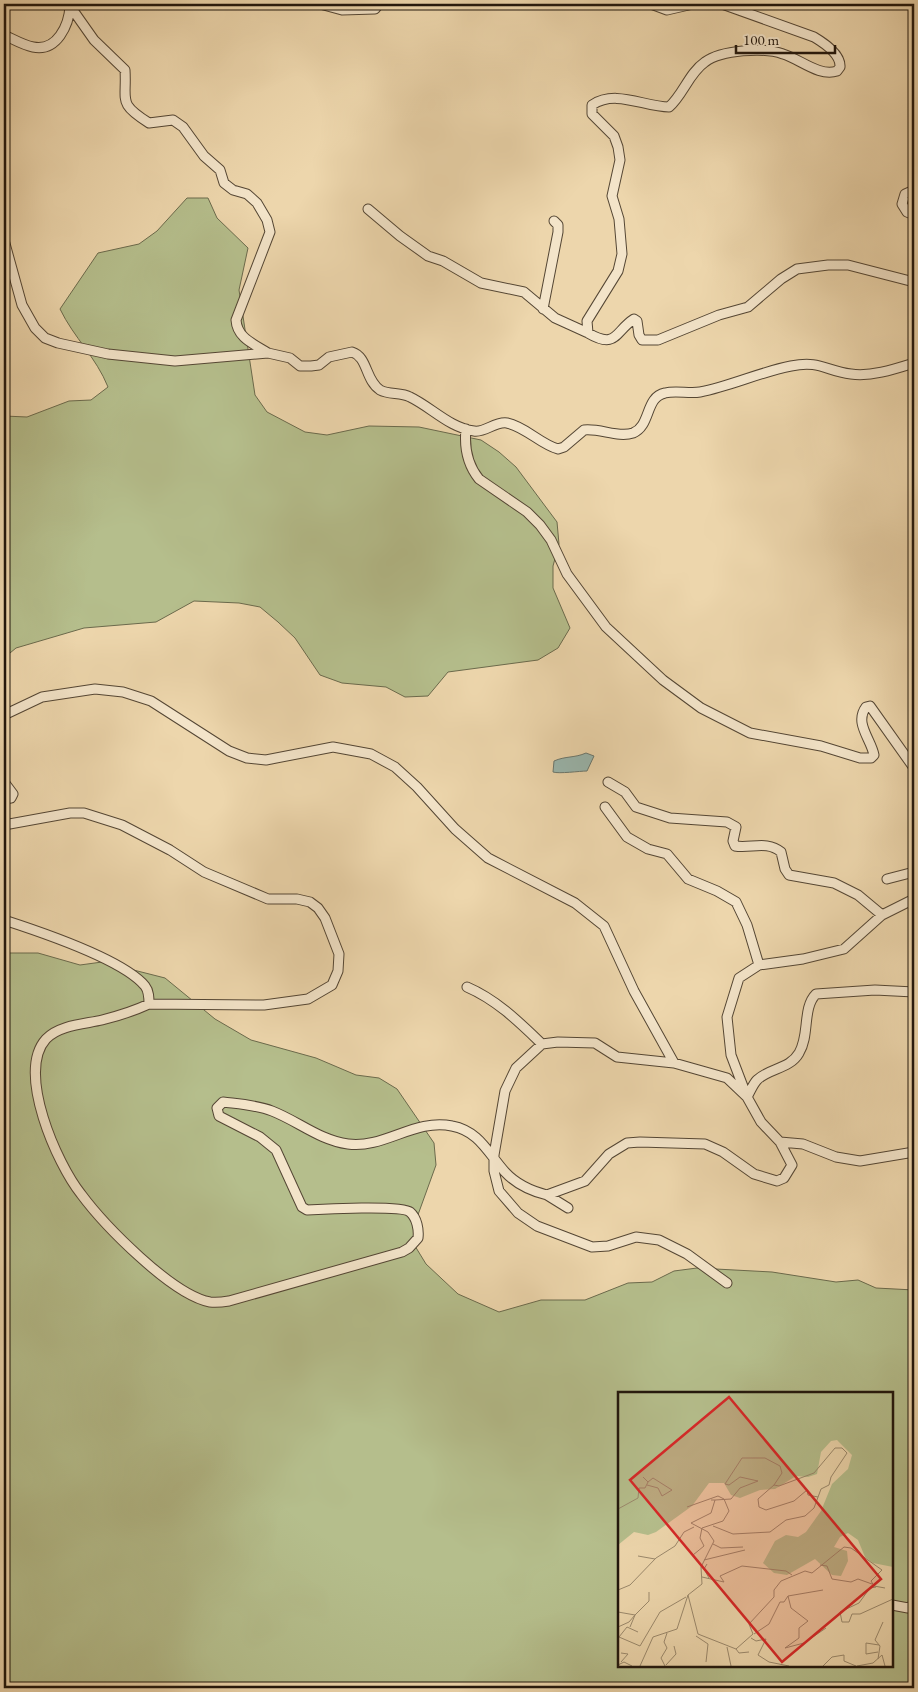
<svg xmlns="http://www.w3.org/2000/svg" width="918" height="1692" font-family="'EB Garamond',serif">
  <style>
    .green { fill: #b5be8c; stroke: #6b6a4c; fill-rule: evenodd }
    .water { fill: #9ab8b0; stroke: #6a776e }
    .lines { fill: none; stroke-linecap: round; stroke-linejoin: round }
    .minor-casing { stroke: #544634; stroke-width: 11 }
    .minor { stroke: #f3e4c9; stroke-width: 9 }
    .inset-road { fill: none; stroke: #9b896c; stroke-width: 1 }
    .view { fill: #d62828; fill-opacity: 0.15; stroke: #d62828; stroke-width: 2.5 }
    .inset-edge { fill: none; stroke: #21160c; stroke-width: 2.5 }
  </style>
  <rect width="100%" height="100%" fill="#edd6ac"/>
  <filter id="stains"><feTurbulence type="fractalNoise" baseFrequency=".004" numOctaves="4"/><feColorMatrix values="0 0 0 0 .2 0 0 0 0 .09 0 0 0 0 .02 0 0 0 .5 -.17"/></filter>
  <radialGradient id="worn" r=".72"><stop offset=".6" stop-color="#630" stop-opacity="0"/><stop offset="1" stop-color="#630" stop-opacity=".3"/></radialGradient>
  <path class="green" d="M187 198H208L217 218 248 248 239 290 255 395 267 412 305 432 327 435 369 426 419 427 481 440 499 452 516 467 557 522 559 544 553 566V588L570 628 558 648 538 660 448 672 428 696 405 697 386 687 342 683 320 675 295 638 278 622 260 607 239 603 194 601 156 622 84 628 16 648 4 658V416L27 417 69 401 91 400 108 387C96 357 74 338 60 309L98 253 139 244 157 231Z
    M4 953H38L80 965 102 962 165 978 215 1019 251 1040 316 1058 356 1075 379 1078 397 1089 434 1143 436 1165 415 1223V1246L426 1264 458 1294 499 1312 541 1300H585L628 1283 652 1282 674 1271 697 1268 772 1272 836 1282 858 1280 876 1288 914 1290V1688H4ZM619 1393H892V1666H619Z"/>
  <path class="water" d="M586 753 594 756 587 771C580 771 559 774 553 772L554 761C565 756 575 758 586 753Z"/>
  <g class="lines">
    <g class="minor-casing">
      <path id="minor" d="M320 4 342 10 375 9 379 4
        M651 4 667 10 693 4
        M722 4 814 37C824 43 841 54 840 67L837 71C819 77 800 59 783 54 764 47 721 50 705 62 689 73 683 95 669 107 644 107 616 89 592 105V114L614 136 618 147 620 160 612 196 619 219 622 254 618 271 587 321 588 333C617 350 615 331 634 319L637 321 639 335 642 340H658L719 315 748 307 781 279 797 269 828 265H848L914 282
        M70 6 94 40 125 70C127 101 117 103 149 123L173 120 183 127 204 156 220 170 224 183 233 190 247 194 257 203 267 220 270 232 236 320C237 338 254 344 268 353
        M4 35C13 39 23 45 33 47 57 52 69 25 70 6
        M914 190 905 194 902 204 907 212 914 215
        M368 209 400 236 428 256 443 261 481 283 524 292 555 318 588 333
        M4 240 22 305 35 328 45 338 58 343 108 354 175 361 268 353 290 358 300 366H311L319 365 329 357 352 352C368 357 365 380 380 390 389 395 401 392 410 397 431 407 450 428 474 431 485 433 495 421 507 423 526 427 540 444 558 449L564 447 584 430C600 428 618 438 633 433 651 426 645 397 665 393 676 390 689 394 700 392 731 386 760 372 791 366 820 360 826 371 851 374 871 377 895 369 914 363
        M543 309 558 232V225L554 221
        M466 429C464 448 467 464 479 479L527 512 540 525 551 540 567 574 606 627 663 680 701 708 750 733 821 746 860 758H871L874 755C871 739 854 723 866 707L870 706 914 768
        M4 715 42 697 95 689 123 692 151 701 229 751 247 758 266 760 333 747 371 754 395 767 417 787 455 829 488 858 575 903 604 926 634 991 674 1063
        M4 782 13 794 11 798 4 799
        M608 782 625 792 636 807 670 818 727 822 736 827 733 841 735 846C750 849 767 840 781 852L785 869 789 875 834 883 858 895 882 915
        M605 807 627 837 648 849 667 854 688 879 717 891 736 902 747 925 759 965
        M4 825 70 813H84L122 825 170 850 204 872 268 899H297L310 902 318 908 325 918 339 954 338 971 332 985 308 999 264 1005 149 1004
        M887 879 914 872
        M4 920C38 931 123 959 145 986 149 991 149 998 149 1004 134 1011 118 1016 102 1020 85 1024 59 1025 46 1039 16 1072 57 1164 81 1194 104 1225 172 1295 210 1302 217 1303 223 1302 229 1301L402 1252 409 1248 418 1238C419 1230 417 1218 410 1212 402 1205 323 1209 307 1210L302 1207 276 1150 260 1137 219 1116 217 1108 223 1102C239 1104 257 1105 272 1111 298 1121 319 1140 348 1144 384 1149 415 1118 452 1126 479 1131 488 1153 505 1172 516 1184 531 1191 547 1195
        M467 987C497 1000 519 1022 542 1044
        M780 1142 803 1144 836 1157 860 1161 914 1152
        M568 1208 547 1195 585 1181 609 1154 627 1143 640 1142 705 1144 723 1152 754 1174 777 1181 784 1178 792 1165 780 1142 761 1122 747 1097 731 1055 727 1017 739 978 759 965 803 959 844 949 882 915 914 899
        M727 1283 687 1254 659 1240 636 1237 608 1246 592 1247 537 1226 518 1213 499 1191 494 1171V1155L505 1091 516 1068 542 1044 558 1042 595 1043 617 1057 674 1063 727 1078 747 1097C750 1092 753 1084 757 1080 769 1068 790 1069 799 1053 810 1035 802 1008 816 994L875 990 914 992
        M892 1605 908 1608 914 1604"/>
    </g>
    <use href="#minor" class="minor"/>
  </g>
  <g transform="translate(618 1392)">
    <rect width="275" height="275" fill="#edd6ac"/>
    <path d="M0 1H275V175L255 171 247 165 240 148 230 141 222 145 216 155 229 159 230 169 223 184 214 183 197 167 169 183 156 181 145 171 157 149 168 143 180 145 188 140 203 119 214 92 230 77 234 63 219 48 213 49 203 60 199 82 190 85 178 84 157 97 142 98 122 106 113 103 106 91H91L74 114 38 140 30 143 16 140 0 153Z" fill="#b5be8c"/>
    <path class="inset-road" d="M29 93 40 96 44 104 54 98 35 86 30 90M156 93 140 107 141 115 148 118 176 109 189 98 190 103 200 105M69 115 100 104 106 107 111 119 105 129 84 136 82 146 86 154 75 163M0 117 20 106 21 96H27L30 90 25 85M95 134 115 142 152 140 168 128 187 124 196 116 203 97 211 93 213 85 229 61 224 56H217L196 81 161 94 156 93 164 81 162 74 147 66H124L107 92 111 93 122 85 140 89 122 96 113 107 97 108M95 152 103 156 125 155M20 164 37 167M86 168 127 158M89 172 86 177 91 186M202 173 209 174 214 187 233 190 240 187 254 192M84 185 106 190M106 190 102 184 124 174 168 179 174 183M258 195 252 196 241 211 222 220 224 230H231L234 222H242L275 207M0 198 12 193 38 166 57 154 66 140 76 135M70 203 84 192 83 175 96 149 90 140 73 131 93 121 97 108H93M170 204 205 198M0 220 17 223 11 230 0 235M12 235 17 223 31 209V200M20 240 9 235 1 245 22 254 42 220 68 205M136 242 151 232 162 210H166L170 204 173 216 190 229 181 236V246L167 256 186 251 208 236M78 244 90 252 88 270M133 246 138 249 148 247 140 263 151 270 171 274M109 255 113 274M118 257 121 261 131 260M260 260 248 262V251L261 253M3 261 10 262 3 270M260 267 262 254 257 248 265 230M0 273 6 270 14 274M48 273 58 262 56 254M22 274 35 245 59 237 70 203 80 242 118 257 135 242 131 232 156 205V198L163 189 187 179 194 181 226 155 233 156 264 178 253 189 256 194 267 196M47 274 43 266 49 256 46 250 49 241M205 274 214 265 226 263V269L238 274M239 274 255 271 264 263 267 274"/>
    <path class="view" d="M111 5 263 187 164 270 12 88Z"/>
    <rect width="275" height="275" class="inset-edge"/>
  </g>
  <rect width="918" height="1692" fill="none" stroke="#edd6ac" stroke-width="20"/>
  <rect x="5" y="5" width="908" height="1682" fill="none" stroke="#21160c" stroke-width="2.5"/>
  <rect x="10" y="10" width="898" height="1672" fill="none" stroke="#21160c"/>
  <path d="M736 45v8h99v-8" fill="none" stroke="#21160c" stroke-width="2.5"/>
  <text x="743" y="45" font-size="15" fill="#21160c" stroke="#f3e4c9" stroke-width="4" paint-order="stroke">100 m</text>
  <rect width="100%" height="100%" filter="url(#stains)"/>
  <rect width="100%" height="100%" fill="url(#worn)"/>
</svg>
